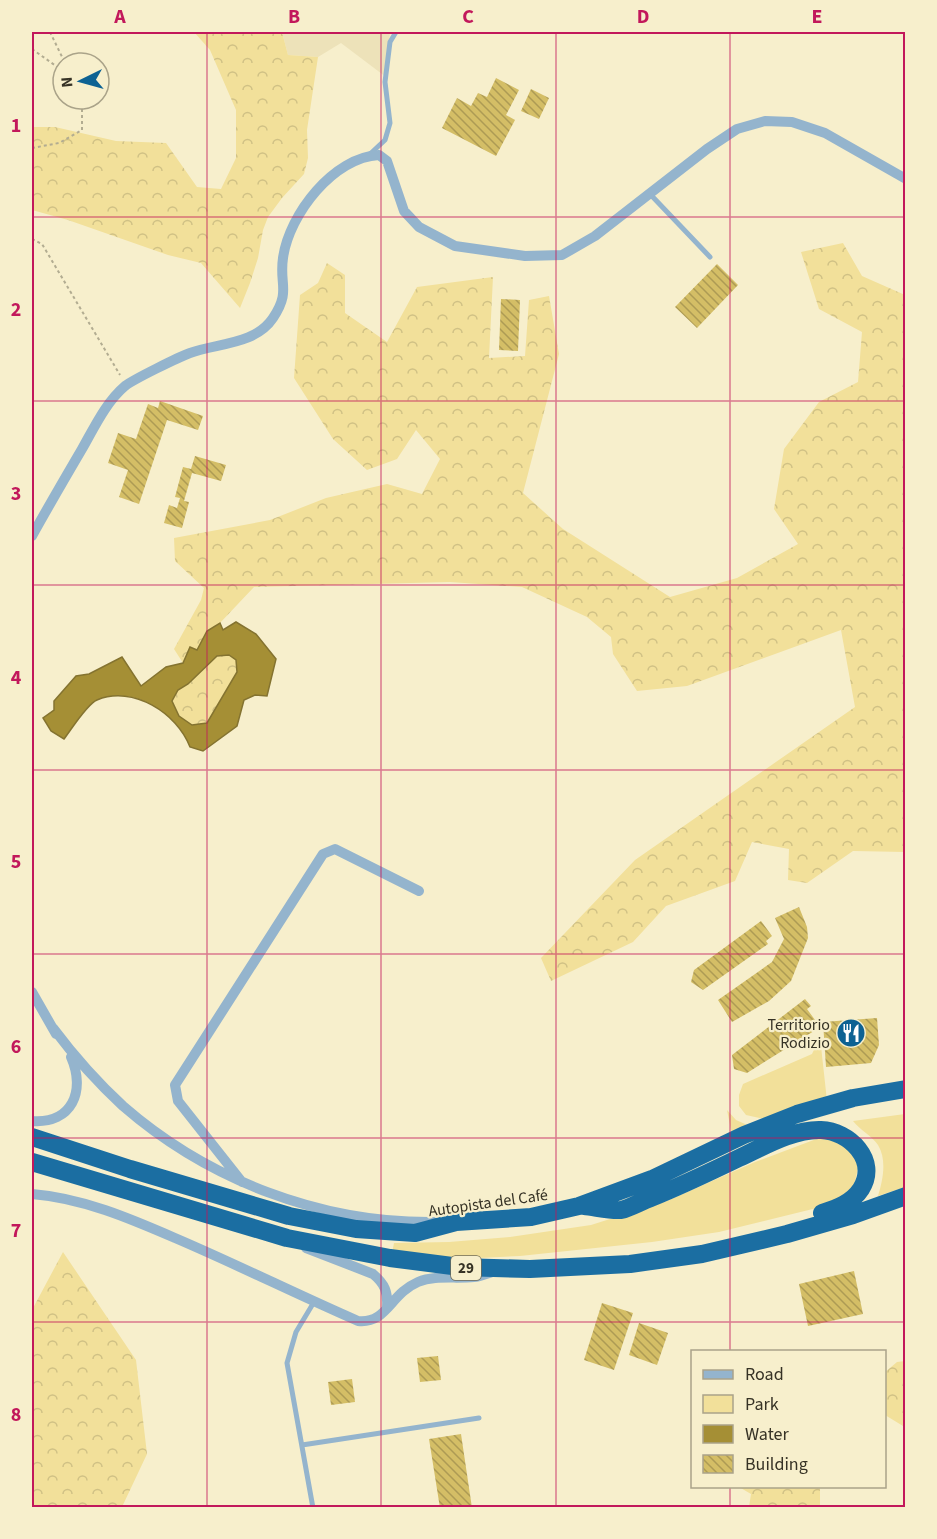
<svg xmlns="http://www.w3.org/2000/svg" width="937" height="1539" font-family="'Source Sans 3',sans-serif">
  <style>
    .built { fill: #ede2b9 }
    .green { fill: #f2e09a }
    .forest { fill: url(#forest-crowns) }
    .water { fill: #a58f35; stroke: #847330; stroke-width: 1.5; fill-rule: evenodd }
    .building { fill: url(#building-back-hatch) }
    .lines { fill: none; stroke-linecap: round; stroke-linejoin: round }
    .path { stroke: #b2ac91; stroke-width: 2; stroke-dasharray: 3 3; stroke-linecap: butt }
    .lane { stroke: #94b4cd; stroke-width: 5 }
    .street { stroke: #94b4cd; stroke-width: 10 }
    .highway { stroke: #1b6ea2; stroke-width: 18 }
    .grid { fill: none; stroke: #c2185b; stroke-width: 1.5; stroke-opacity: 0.55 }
    .labels { text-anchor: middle; stroke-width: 4.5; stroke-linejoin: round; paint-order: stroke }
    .shield { fill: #f7efcc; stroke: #706b57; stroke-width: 1.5 }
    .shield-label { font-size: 15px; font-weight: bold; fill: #363225 }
    .poi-label { font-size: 16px; fill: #363225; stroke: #f7efcc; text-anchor: end }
    .street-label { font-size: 16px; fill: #363225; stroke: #f7efcc }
    .neatline { fill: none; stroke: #c2185b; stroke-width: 2 }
    .grid-label { font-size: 20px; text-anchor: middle; font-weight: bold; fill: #c2185b }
  </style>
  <defs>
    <pattern id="forest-crowns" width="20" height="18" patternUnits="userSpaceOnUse" patternTransform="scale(1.5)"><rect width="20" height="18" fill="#f2e09a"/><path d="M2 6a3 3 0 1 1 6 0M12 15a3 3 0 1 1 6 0" fill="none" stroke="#d0c185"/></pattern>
    <pattern id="building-back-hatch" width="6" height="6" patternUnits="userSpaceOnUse" patternTransform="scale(1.5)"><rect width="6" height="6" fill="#d4be66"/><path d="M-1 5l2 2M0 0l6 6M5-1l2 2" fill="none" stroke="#ad9b54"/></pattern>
  </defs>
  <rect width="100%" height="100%" fill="#f7efcc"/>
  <path class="built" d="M282 32H390L386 77 341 43 318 57 288 55Z"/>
  <path class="green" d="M820 1037 827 1101 768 1120 746 1115 739 1106V1095L743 1084 812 1054Z
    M727 1110 736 1120 752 1127 732 1135Z
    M905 1114V1187L878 1196C883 1180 887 1160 878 1145 872 1136 860 1130 853 1121Z
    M819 1138 833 1140 854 1152 858 1168 853 1190 833 1204 719 1232 652 1242 520 1256 458 1259 392 1253 394 1243 449 1242 510 1237 591 1225 667 1201 755 1162Z"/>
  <path class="forest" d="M194 32H282L288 55 318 57 307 130 308 158 304 174 282 198 268 217 263 230 258 258 250 283 240 308 201 263 168 255 68 220 32 210V127H55L116 141 166 143 197 187 221 189 236 158V110L210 50Z
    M843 243 862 276 905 295V852L853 851 807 883 788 880 789 849 752 842 735 881 666 906 633 942 551 981 541 958 635 860 855 707 841 630 687 686 637 691 613 654 611 637 587 617 522 587 450 582 254 587 220 623 207 631 197 650 190 647 183 663 174 649 201 600 204 588 175 561 174 538 270 520 326 498 387 484 422 494 440 459 416 430 397 459 367 470 333 439 294 378 300 295 318 283 327 263 345 275V313L387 342 417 287 493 277 489 358 525 356 529 300 549 296 559 354 523 493 563 529 670 597 737 578 798 544 774 509 784 449 819 402 858 382 862 332 819 309 801 252Z
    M229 655 236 659 237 672 207 723 192 725 179 716 172 701 178 690 188 684 217 656Z
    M63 1252 136 1360 147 1454 122 1507H32V1310Z
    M905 1361 906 1425 903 1426 885 1415 884 1373 897 1362Z
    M739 1487H820V1507H749L751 1494Z"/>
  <path class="water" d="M236 622 256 634 276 659 267 696 255 695 244 700 237 726 203 751 190 747C177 713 133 685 97 700 87 704 71 730 64 739L51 731 43 718 54 710V701L76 676 89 674 122 657 141 686 166 667 183 663 190 647 197 650 207 631 220 623 223 630ZM229 655 236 660 237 672 207 723 192 725 179 716 172 701 178 690 188 684 217 656Z"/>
  <path class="building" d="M496 78 519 90 506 115 515 120 496 156 442 128 457 98 471 106 478 93 487 97Z
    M531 89 549 98 539 119 521 111Z
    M717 264 738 285 697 328 675 307Z
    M501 299 520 300 518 351 499 350Z
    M160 401 203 416 198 430 167 420 139 504 119 497 128 470 108 463 118 433 136 439 148 404 158 408Z
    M195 456 226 465 221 481 192 473 184 501 189 502 182 528 164 523 169 505 177 508 180 498 175 497 183 467 191 469Z
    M799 907 807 927 808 938 791 981 769 1001 732 1022 718 1000 772 962 784 939 775 918Z
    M761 921 772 936 766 941 768 944 703 990 691 982 694 970Z
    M805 999 811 1006 807 1009 815 1020 811 1023 814 1031 747 1073 734 1069 732 1055Z
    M877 1018 879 1045 871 1063 826 1067 823 1022Z
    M854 1271 863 1314 808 1326 799 1284Z
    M602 1303 633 1313 614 1370 584 1360Z
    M639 1323 668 1333 657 1365 629 1355Z
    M438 1356 441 1380 420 1382 417 1358Z
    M352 1379 355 1402 331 1405 328 1382Z
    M461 1434 472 1508H440L429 1439Z"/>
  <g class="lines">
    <path class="path" d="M50 32 65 63
      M32 49 63 71
      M32 148 59 143 82 130V99
      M32 239 42 244 120 375"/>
    <path class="lane" d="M369 155 385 140 390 123 385 82 390 42 396 32
      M649 193 710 257
      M302 1445 479 1418
      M313 1508 287 1363 296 1332 314 1302"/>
    <path class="street" d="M32 536C48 507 65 478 82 449 94 428 106 402 125 386 134 379 179 357 190 353 217 343 255 345 273 318 291 291 279 285 283 258 289 214 334 157 379 155L387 161 404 211 419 227 455 246 525 256 562 255 595 236 707 149 737 129 765 121 792 122 825 133 906 179
      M32 992 56 1034
      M53 1028C74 1056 97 1082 123 1106 208 1180 320 1223 433 1222
      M32 1121C72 1124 86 1091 71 1057
      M242 1182 178 1101 175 1085 323 854 335 849 419 891
      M32 1194C82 1198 129 1218 175 1238 236 1264 296 1294 358 1321 387 1324 390 1294 418 1282 435 1275 455 1279 474 1277 480 1277 486 1274 492 1272
      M306 1248 373 1274C385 1284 388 1292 387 1307"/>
    <path class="highway" d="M32 1137 130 1169 289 1216 356 1229 415 1233 456 1222 531 1217 579 1206 652 1179 744 1135 797 1114 853 1098 906 1089
      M32 1162 287 1238 390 1258 460 1267 530 1269 630 1264 702 1254 787 1234 853 1215 906 1196
      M584 1206C595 1207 610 1211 621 1210 630 1208 642 1201 651 1198 681 1186 710 1172 739 1158 763 1147 793 1129 821 1130 849 1131 879 1160 861 1189 852 1203 837 1208 822 1213"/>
  </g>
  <path class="grid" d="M207 32V1508M381 32V1508M556 32V1508M730 32V1352M32 217H906M32 401H906M32 585H906M32 770H906M32 954H906M32 1138H906M32 1322H906M730 1486V1508"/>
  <defs>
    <g id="restaurant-disc" transform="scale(1.5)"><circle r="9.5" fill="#0d6293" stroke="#f7efcc"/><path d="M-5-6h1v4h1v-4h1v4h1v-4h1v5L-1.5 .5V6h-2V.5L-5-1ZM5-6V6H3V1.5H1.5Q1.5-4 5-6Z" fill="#fff"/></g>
  </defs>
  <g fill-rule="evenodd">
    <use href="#restaurant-disc" x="851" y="1033"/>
  </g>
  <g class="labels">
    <rect class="shield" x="451" y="1256" width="30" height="24" rx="4.5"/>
    <g class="shield-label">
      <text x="466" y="1273">29</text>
    </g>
    <g class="poi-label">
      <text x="830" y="1030">Territorio<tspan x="830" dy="18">Rodizio</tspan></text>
    </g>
    <g class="street-label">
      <text transform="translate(488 1202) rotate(-8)" y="6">Autopista del Café</text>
    </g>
  </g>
  <rect width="937" height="1539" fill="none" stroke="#f7efcc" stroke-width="66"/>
  <rect x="691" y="1350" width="195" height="138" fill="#f7efcc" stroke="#aaa389" stroke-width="1.5"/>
  <rect x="703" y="1370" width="30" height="9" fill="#94b4cd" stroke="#aaa389" stroke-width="1.5"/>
  <text x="745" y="1380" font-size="18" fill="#363225">Road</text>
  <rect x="703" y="1395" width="30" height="18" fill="#f2e09a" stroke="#aaa389" stroke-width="1.5"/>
  <text x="745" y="1410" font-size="18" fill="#363225">Park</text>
  <rect x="703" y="1425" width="30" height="18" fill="#a58f35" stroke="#aaa389" stroke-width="1.5"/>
  <text x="745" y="1440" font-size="18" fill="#363225">Water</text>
  <rect x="703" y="1455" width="30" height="18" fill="url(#building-back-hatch)" stroke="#aaa389" stroke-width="1.5"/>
  <text x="745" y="1470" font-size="18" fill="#363225">Building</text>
  <g transform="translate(81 81) rotate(265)"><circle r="28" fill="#f7efcc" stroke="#aaa389" stroke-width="1.5"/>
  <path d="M0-4.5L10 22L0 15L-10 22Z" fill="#0d6293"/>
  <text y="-9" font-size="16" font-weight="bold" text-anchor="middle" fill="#363225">N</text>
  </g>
  <rect x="33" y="33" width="871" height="1473" class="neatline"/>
  <g class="grid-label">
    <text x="120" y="23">A</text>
    <text x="294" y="23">B</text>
    <text x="468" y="23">C</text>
    <text x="643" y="23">D</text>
    <text x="817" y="23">E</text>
    <text x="16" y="132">1</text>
    <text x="16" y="316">2</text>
    <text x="16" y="500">3</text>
    <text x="16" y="684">4</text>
    <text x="16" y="868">5</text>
    <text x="16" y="1053">6</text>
    <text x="16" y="1237">7</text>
    <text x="16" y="1421">8</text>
  </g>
</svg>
